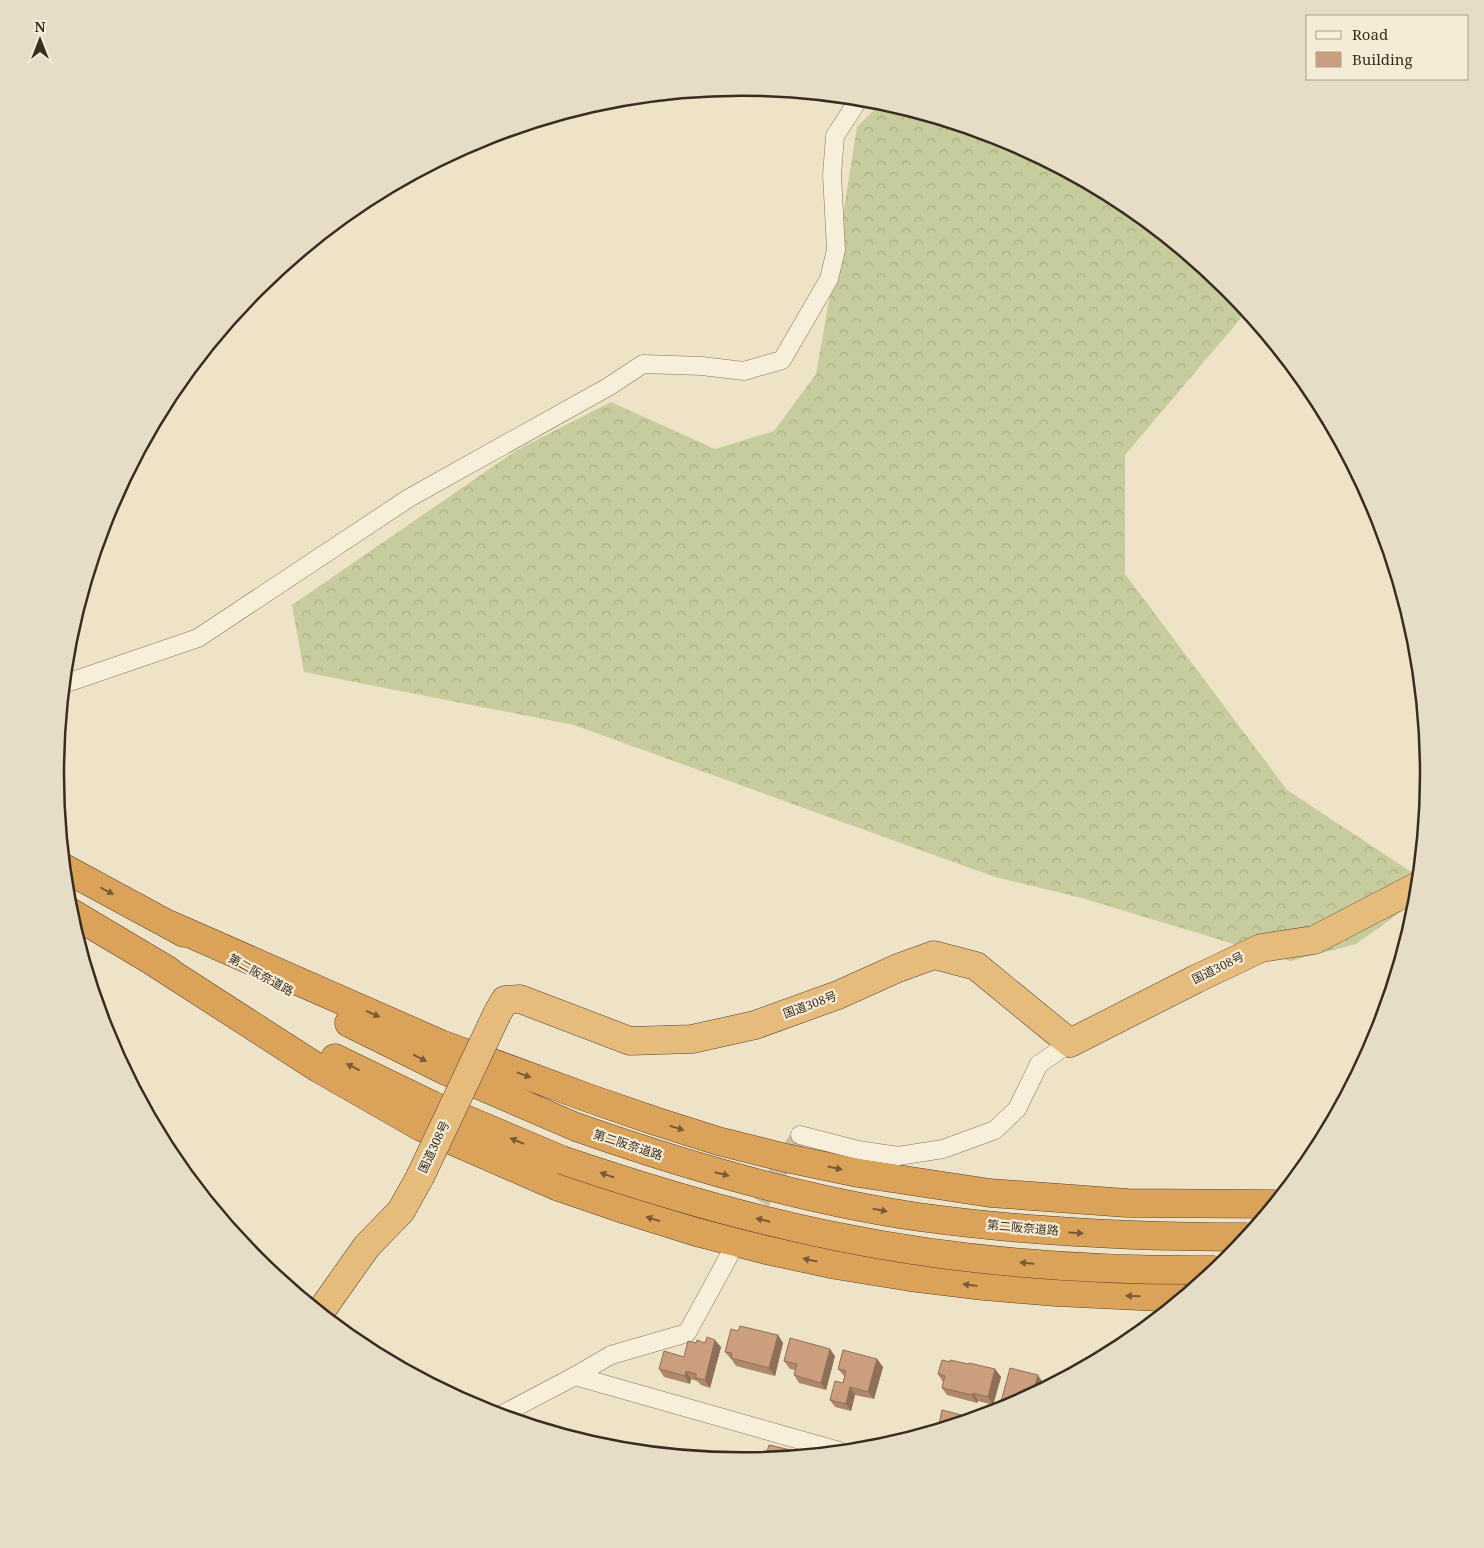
<svg xmlns="http://www.w3.org/2000/svg" width="1484" height="1548" font-family="'Noto Serif','Noto Sans JP',serif">
  <style>
    .forest { fill: url(#forest-crowns) }
    .lines { fill: none; stroke-linecap: round; stroke-linejoin: round }
    .minor-tunnel { stroke: #cabea6; stroke-width: 18; stroke-dasharray: 18 9; stroke-linecap: butt }
    .minor-casing { stroke: #89745c; stroke-width: 19 }
    .trunk-casing { stroke: #574230; stroke-width: 29 }
    .motorway-casing { stroke: #574230; stroke-width: 29 }
    .minor { stroke: #f8efda; stroke-width: 18 }
    .trunk { stroke: #e6bc7d; stroke-width: 28 }
    .motorway { stroke: #dba25a; stroke-width: 28 }
    .trunk-bridge-casing { stroke: #574230; stroke-width: 29; stroke-linecap: butt }
    .motorway-bridge-casing { stroke: #574230; stroke-width: 29; stroke-linecap: butt }
    .trunk-bridge { stroke: #e6bc7d; stroke-width: 28 }
    .motorway-bridge { stroke: #dba25a; stroke-width: 28 }
    .wall { fill: #af886c }
    .shaded-wall { fill: #8e6f58 }
    .building { fill: #cb9e7e; stroke: #8e6f58 }
    .oneway { fill: #7a5b37 }
    .labels { text-anchor: middle; stroke-width: 4.5; stroke-linejoin: round; paint-order: stroke }
    .street-label { font-size: 12px; fill: #3a2c20; stroke: #f5ecd6 }
    .rim { fill: none; stroke: #3a2c20; stroke-width: 2.5 }
  </style>
  <defs>
    <pattern id="forest-crowns" width="20" height="18" patternUnits="userSpaceOnUse" patternTransform="scale(1.25)"><rect width="20" height="18" fill="#c6cc9b"/><path d="M2 6a3 3 0 1 1 6 0M12 15a3 3 0 1 1 6 0" fill="none" stroke="#abaf85"/></pattern>
  </defs>
  <rect width="100%" height="100%" fill="#eee2c7"/>
  <path class="forest" d="M882 102 1005 139 1124 203 1228 288 1247 311 1125 455V574L1287 790 1419 877 1416 901 1356 944 1290 961 1082 898 995 877 574 725 304 672 292 605 517 450 611 402 715 449 774 431 816 374 833 278 857 127Z"/>
  <g class="lines">
    <path class="minor-tunnel" d="M747 1225 800 1135"/>
    <g class="minor-casing">
      <path id="minor" d="M64 684 198 638 409 498 608 387 643 364 702 366 744 371 782 360 829 279 836 250 832 175 835 136 859 99
        M800 1135 858 1150 898 1156 943 1149 995 1130 1017 1109 1039 1064 1070 1043
        M575 1376 839 1451
        M501 1415 575 1376 611 1355 687 1333 729 1256"/>
    </g>
    <g class="trunk-casing">
      <path id="trunk" d="M497 1014 505 1000 520 999 630 1041 692 1039 755 1025 838 995 898 968 934 955 976 966 1070 1043 1196 979 1261 948 1314 940 1418 886
        M318 1311 323 1308 367 1246 401 1211 420 1177"/>
    </g>
    <g class="motorway-casing">
      <path id="motorway" d="M64 868 184 933
        M70 912 169 971
        M168 924 441 1044 591 1099 655 1121 718 1141 786 1158 858 1173 990 1193 1127 1203 1273 1204
        M152 961 318 1068 421 1127 556 1186 626 1210 696 1232 766 1250 836 1265 910 1277 984 1286 1056 1292 1181 1298
        M349 1023 446 1071 576 1127
        M335 1058 432 1105 562 1160"/>
    </g>
    <use href="#minor" class="minor"/>
    <use href="#trunk" class="trunk"/>
    <use href="#motorway" class="motorway"/>
    <g class="trunk-bridge-casing">
      <path id="trunk-bridge" d="M420 1177 497 1014"/>
    </g>
    <g class="motorway-bridge-casing">
      <path id="motorway-bridge" d="M576 1127C687 1166 802 1200 919 1217 1028 1232 1137 1237 1247 1237
        M562 1160C653 1191 744 1218 839 1237 962 1262 1090 1271 1215 1270"/>
    </g>
    <use href="#trunk-bridge" class="trunk-bridge"/>
    <use href="#motorway-bridge" class="motorway-bridge"/>
  </g>
  <path class="wall" d="M738 1331 778 1335 783 1343 775 1376 736 1366 732 1360 731 1359 725 1352Z
    M696 1343 721 1347 710 1388 701 1385 697 1381 691 1379 690 1384 664 1377 659 1369 684 1357Z
    M835 1356 826 1390 799 1383 794 1375 795 1370 790 1369 784 1361Z
    M877 1359 883 1367 874 1399 855 1395 851 1411 835 1407 830 1400 843 1383 845 1377 838 1369Z
    M950 1362 968 1364 995 1369 1001 1377 993 1405 978 1401 977 1403 947 1395 942 1388 943 1382 938 1374Z
    M1043 1383 1042 1387H1045L1006 1408 1001 1402Z"/>
  <path class="shaded-wall" d="M778 1335 783 1343 775 1376 769 1368Z
    M715 1340 721 1347 710 1388 705 1380Z
    M830 1349 835 1356 826 1390 821 1383Z
    M877 1359 883 1367 874 1399 868 1392Z
    M995 1369 1001 1377 993 1405 988 1397Z
    M686 1371 691 1379 690 1384 685 1376Z
    M1038 1375 1043 1383 1042 1389 1035 1385Z
    M850 1387 855 1395 851 1411 846 1404Z
    M973 1393 978 1401 977 1403 972 1395Z"/>
  <path class="building" d="M740 1326 778 1335 769 1368 731 1358 732 1353 725 1352 731 1329 738 1331Z
    M707 1337 715 1340 705 1380 696 1378V1374L686 1371 685 1376 659 1369 664 1351 684 1357 688 1341 696 1343 697 1340 705 1343Z
    M790 1338 830 1349 821 1383 794 1375 797 1364 784 1361Z
    M843 1350 877 1359 868 1392 850 1387 846 1404 830 1400 835 1381 843 1383 846 1371 838 1369Z
    M942 1360 950 1362V1360L968 1364 969 1363 995 1369 988 1397 973 1393 972 1395 942 1388 945 1376 938 1374Z
    M1010 1368 1038 1375 1035 1385 1045 1387 1012 1405 1001 1402Z
    M942 1410 973 1418 938 1429Z
    M769 1445 808 1454 757 1459 759 1453 766 1455Z"/>
  <defs><path id="oneway-solid" d="M-6-.8H1V-3.2L6.5 0L1 3.2V.8H-6Z" transform="scale(1.25)"/></defs>
  <g class="oneway">
    <use href="#oneway-solid" transform="translate(107 891) rotate(28)"/>
    <use href="#oneway-solid" transform="translate(373 1014) rotate(24)"/>
    <use href="#oneway-solid" transform="translate(420 1058) rotate(27)"/>
    <use href="#oneway-solid" transform="translate(353 1067) rotate(-154)"/>
    <use href="#oneway-solid" transform="translate(524 1075) rotate(20)"/>
    <use href="#oneway-solid" transform="translate(677 1128) rotate(17)"/>
    <use href="#oneway-solid" transform="translate(517 1141) rotate(-157)"/>
    <use href="#oneway-solid" transform="translate(835 1168) rotate(12)"/>
    <use href="#oneway-solid" transform="translate(722 1174) rotate(14)"/>
    <use href="#oneway-solid" transform="translate(607 1175) rotate(-161)"/>
    <use href="#oneway-solid" transform="translate(880 1210) rotate(10)"/>
    <use href="#oneway-solid" transform="translate(653 1219) rotate(-162)"/>
    <use href="#oneway-solid" transform="translate(763 1220) rotate(-166)"/>
    <use href="#oneway-solid" transform="translate(1076 1233) rotate(3)"/>
    <use href="#oneway-solid" transform="translate(810 1260) rotate(-168)"/>
    <use href="#oneway-solid" transform="translate(1027 1263) rotate(-175)"/>
    <use href="#oneway-solid" transform="translate(970 1285) rotate(-173)"/>
    <use href="#oneway-solid" transform="translate(1133 1296) rotate(-178)"/>
  </g>
  <g class="labels">
    <g class="street-label">
      <text transform="translate(1218 968) rotate(-26)" y="4">国道308号</text>
      <text transform="translate(261 975) rotate(29)" y="4">第二阪奈道路</text>
      <text transform="translate(810 1005) rotate(-20)" y="4">国道308号</text>
      <text transform="translate(628 1145) rotate(18)" y="4">第二阪奈道路</text>
      <text transform="translate(434 1147) rotate(-65)" y="4">国道308号</text>
      <text transform="translate(1023 1228) rotate(5)" y="4">第二阪奈道路</text>
    </g>
  </g>
  <path d="M0 0H1484V1548H0ZM64 774a678 678 0 1 1 1356 0a678 678 0 1 1-1356 0Z" fill="#e6ddc7" fill-rule="evenodd"/>
  <path class="rim" d="M64 774a678 678 0 1 1 1356 0a678 678 0 1 1-1356 0Z"/>
  <rect x="1306" y="15" width="162" height="65" fill="#f5ecd6" stroke="#aa9f8d"/>
  <rect x="1316" y="31" width="25" height="8" fill="#f8efda" stroke="#aa9f8d"/>
  <text x="1352" y="40" font-size="15" fill="#3a2c20">Road</text>
  <rect x="1316" y="52" width="25" height="15" fill="#cb9e7e" stroke="#aa9f8d"/>
  <text x="1352" y="65" font-size="15" fill="#3a2c20">Building</text>
  <g transform="translate(40 40)" stroke="#f5ecd6" stroke-width="4" paint-order="stroke">
  <path d="M0-4L9 19L0 12L-9 19Z" fill="#3a2c20"/>
  <text y="-8" font-size="14" font-weight="bold" text-anchor="middle" fill="#3a2c20">N</text>
  </g>
</svg>
